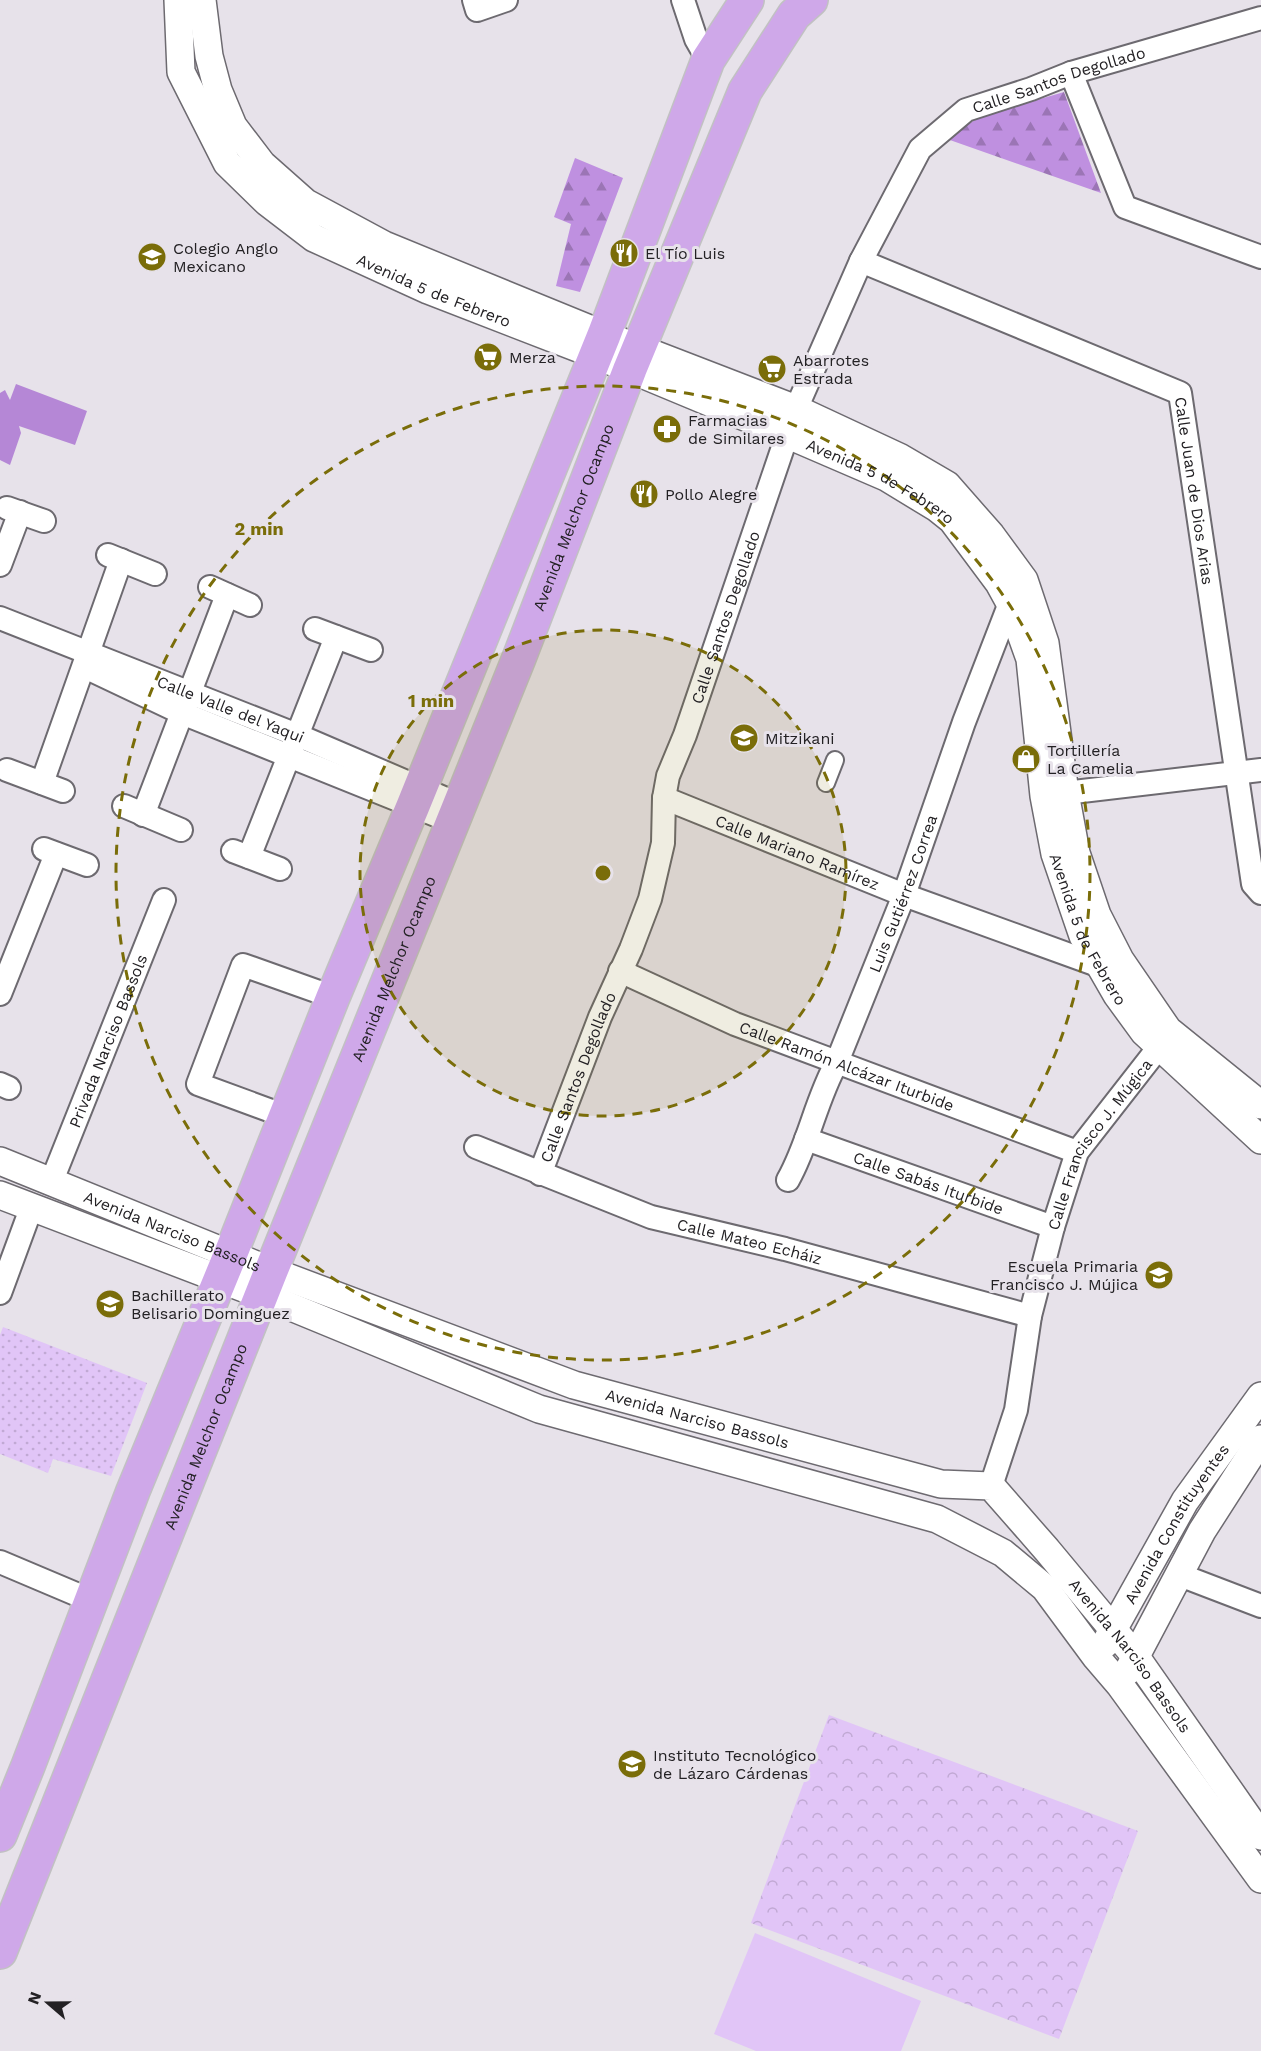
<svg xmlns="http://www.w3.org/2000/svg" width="1261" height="2051" font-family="'Work Sans',sans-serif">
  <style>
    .grass { fill: url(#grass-dots) }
    .forest { fill: url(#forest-firs) }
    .park { fill: url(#park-crowns) }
    .pitch { fill: #e1c5f7 }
    .water { fill: #b587d6 }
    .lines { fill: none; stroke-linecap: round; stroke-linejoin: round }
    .pedestrian-casing { stroke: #6d6a70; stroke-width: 20 }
    .minor-casing { stroke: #6d6a70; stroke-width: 26 }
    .tertiary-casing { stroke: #6d6a70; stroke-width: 30 }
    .primary-casing { stroke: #c1c1c2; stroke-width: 36 }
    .pedestrian { stroke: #fff; stroke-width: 16 }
    .minor { stroke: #fff; stroke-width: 22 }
    .tertiary { stroke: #fff; stroke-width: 27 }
    .primary { stroke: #cfa8e9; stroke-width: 33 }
    .ring { fill: none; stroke: #7a6d09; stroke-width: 3; stroke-dasharray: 10 8 }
    .labels { text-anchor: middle; stroke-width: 6; stroke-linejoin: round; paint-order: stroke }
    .street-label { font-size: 16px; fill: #232124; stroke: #e7e2ea }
    .poi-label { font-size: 16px; fill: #232124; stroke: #e7e2ea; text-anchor: start }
    .centre { fill: #7a6d09; stroke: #e7e2ea; stroke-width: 3 }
    .ring-label { font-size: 18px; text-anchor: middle; font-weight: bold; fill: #7a6d09; stroke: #e7e2ea; stroke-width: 6; stroke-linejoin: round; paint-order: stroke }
  </style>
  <defs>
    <pattern id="grass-dots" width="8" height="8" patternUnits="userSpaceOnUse" patternTransform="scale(1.5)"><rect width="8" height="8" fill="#e1c5f7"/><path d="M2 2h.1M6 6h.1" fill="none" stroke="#c1a9d4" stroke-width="1.8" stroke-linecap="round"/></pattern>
    <pattern id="forest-firs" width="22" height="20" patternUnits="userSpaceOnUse" patternTransform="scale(1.5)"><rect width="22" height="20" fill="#bf90e0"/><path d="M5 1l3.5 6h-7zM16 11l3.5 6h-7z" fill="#9b75b5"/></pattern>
    <pattern id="park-crowns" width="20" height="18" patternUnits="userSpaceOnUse" patternTransform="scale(1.5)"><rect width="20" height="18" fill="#e1c5f7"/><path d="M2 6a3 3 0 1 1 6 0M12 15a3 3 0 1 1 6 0" fill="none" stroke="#c1a9d4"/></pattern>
  </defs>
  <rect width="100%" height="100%" fill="#e7e2ea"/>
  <path class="grass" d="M3 1327 147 1383 111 1476 53 1459 48 1473 0 1454V1335Z"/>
  <path class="forest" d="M1064 92 1101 193 947 139 979 117Z
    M575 158 623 178 580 292 556 286 571 224 554 217Z"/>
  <path class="park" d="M829 1715 1138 1831 1059 2039 751 1923Z"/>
  <path class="pitch" d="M755 1933 921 2001 901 2051H756L714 2034Z"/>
  <path class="water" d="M16 384 87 411 75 445 19 426 21 433 10 465 0 460V393L5 390 10 400Z"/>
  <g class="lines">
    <g class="pedestrian-casing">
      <path id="pedestrian" d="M826 783 835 760"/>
    </g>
    <g class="minor-casing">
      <g id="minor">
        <path d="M474 0 477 10 506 0"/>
        <path d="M683 0 696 39 708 60"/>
        <path d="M1071 73 1125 207 1261 257"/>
        <path id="s1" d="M861 261 1180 393 1253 884 1261 893"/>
        <path d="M7 508 44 521"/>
        <path d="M108 555 155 574"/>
        <path d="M0 565 20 512"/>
        <path d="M210 587 250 605"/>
        <path id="s2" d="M0 618 297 735 460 805"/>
        <path d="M315 629 371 650"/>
        <path d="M85 667 182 713 453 822"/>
        <path d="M7 770 63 791"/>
        <path d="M42 783 121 560"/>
        <path d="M1048 795 1261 770"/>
        <path id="s3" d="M664 798 904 895 1100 966"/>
        <path d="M124 806 181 830"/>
        <path d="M143 815 227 595"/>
        <path d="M44 849 87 865"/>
        <path d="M233 851 280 869"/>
        <path d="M249 857 336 637"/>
        <path id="s4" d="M620 971 735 1024 1077 1152"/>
        <path d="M0 994 56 854"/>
        <path d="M0 1084 9 1088"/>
        <path d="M285 1116 198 1084 243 965 333 997"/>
        <path id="s5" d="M806 1139 1053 1227"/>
        <path id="s6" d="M476 1147 651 1217 785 1249 1030 1316"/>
        <path id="s7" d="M540 1174 600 1017 631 949 650 899 663 843 664 798 668 776 685 735 796 409 861 261 920 149 966 110 1031 89 1071 73 1261 18"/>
        <path id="s8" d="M788 1180C809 1143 816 1099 837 1062L904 895 964 722 1010 603"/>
        <path id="s9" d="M51 1183 164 900"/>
        <path d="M0 1293 32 1206"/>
        <path id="s10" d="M991 1486 1016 1410 1030 1316 1053 1227 1077 1152 1159 1047"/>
        <path d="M0 1562 90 1600"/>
        <path d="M1180 1575 1261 1606"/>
      </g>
    </g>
    <g class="tertiary-casing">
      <g id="tertiary">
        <path id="s11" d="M178 0 181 72 227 163 267 202 314 238 428 290 596 355 786 434 886 477 937 508 952 520 999 583 1010 603 1030 659 1044 796 1055 854 1083 936 1117 995 1144 1032 1261 1140"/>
        <path d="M202 0 209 56 218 90 233 126 262 164 306 203 384 245 604 335 796 409 899 457 947 485 991 535 1024 580 1045 643 1065 793 1076 853 1097 915 1120 960 1168 1030 1261 1105"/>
        <path id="s12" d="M0 1161 271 1271 574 1385 941 1484 991 1486 1047 1550 1136 1657 1261 1836"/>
        <path d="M0 1195 262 1295 539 1409 937 1519 1003 1553 1045 1588 1096 1657 1120 1685 1261 1879"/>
        <path id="s13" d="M1105 1644 1185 1501 1261 1396"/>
        <path d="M1128 1671 1202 1531 1261 1439"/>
      </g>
    </g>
    <g class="primary-casing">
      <g id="primary">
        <path d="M0 1835 28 1766 133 1491 231 1253 333 997 413 806 604 335 708 60 747 0"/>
        <path id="s14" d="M0 1952 271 1271 519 658 630 369 745 91 794 15 811 0"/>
      </g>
    </g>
    <use href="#pedestrian" class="pedestrian"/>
    <use href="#minor" class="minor"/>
    <use href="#tertiary" class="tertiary"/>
    <use href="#primary" class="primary"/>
  </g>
  <circle cx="603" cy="873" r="243" fill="#7a6d09" fill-opacity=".12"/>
  <g class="ring">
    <circle cx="603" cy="873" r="243"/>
    <circle cx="603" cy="873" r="487"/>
  </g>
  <defs>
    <g id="restaurant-disc" transform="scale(1.5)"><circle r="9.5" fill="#7a6d09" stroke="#e7e2ea"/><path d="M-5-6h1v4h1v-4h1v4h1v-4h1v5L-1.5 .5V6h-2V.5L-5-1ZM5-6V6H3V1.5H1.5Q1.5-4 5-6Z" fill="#fff"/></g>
    <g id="school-disc" transform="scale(1.5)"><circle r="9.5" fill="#7a6d09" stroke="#e7e2ea"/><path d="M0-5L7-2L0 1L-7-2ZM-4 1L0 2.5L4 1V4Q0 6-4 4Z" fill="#fff"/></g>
    <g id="supermarket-disc" transform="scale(1.5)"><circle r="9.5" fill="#7a6d09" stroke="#e7e2ea"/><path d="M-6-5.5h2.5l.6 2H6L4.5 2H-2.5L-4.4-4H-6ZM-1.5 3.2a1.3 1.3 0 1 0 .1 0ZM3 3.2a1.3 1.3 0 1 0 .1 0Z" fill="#fff"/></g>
    <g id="pharmacy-disc" transform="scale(1.5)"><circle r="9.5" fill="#7a6d09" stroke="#e7e2ea"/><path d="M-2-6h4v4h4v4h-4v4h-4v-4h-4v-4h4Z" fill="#fff"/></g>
    <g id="shop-disc" transform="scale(1.5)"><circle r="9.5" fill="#7a6d09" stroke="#e7e2ea"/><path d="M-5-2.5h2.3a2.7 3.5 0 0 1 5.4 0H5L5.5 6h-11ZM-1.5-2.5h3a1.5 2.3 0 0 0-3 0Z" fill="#fff"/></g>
    <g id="university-disc" transform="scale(1.5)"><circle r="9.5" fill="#7a6d09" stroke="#e7e2ea"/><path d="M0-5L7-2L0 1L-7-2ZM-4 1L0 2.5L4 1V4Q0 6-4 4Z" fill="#fff"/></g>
  </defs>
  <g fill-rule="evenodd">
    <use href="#restaurant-disc" x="624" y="253"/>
    <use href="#school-disc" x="152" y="257"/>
    <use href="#supermarket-disc" x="488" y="357"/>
    <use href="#supermarket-disc" x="772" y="369"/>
    <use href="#pharmacy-disc" x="667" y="429"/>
    <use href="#restaurant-disc" x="644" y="494"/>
    <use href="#school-disc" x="744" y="738"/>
    <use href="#shop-disc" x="1026" y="759"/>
    <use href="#school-disc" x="1159" y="1275"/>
    <use href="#school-disc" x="110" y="1304"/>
    <use href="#university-disc" x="632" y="1764"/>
  </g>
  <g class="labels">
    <g class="street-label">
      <text dy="6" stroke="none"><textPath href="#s7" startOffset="1256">Calle Santos Degollado</textPath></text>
      <text dy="6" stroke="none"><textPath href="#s11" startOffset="420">Avenida 5 de Febrero</textPath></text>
      <text dy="6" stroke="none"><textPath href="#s11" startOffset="906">Avenida 5 de Febrero</textPath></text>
      <text dy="6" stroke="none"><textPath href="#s1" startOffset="444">Calle Juan de Dios Arias</textPath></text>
      <text dy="6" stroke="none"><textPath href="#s14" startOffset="1545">Avenida Melchor Ocampo</textPath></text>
      <text dy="6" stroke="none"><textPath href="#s7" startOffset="590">Calle Santos Degollado</textPath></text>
      <text dy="6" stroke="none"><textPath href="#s2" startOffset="248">Calle Valle del Yaqui</textPath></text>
      <text dy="6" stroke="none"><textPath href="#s3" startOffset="144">Calle Mariano Ramírez</textPath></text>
      <text dy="6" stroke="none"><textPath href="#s8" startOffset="309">Luis Gutiérrez Correa</textPath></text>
      <text dy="6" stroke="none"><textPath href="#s11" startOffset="1428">Avenida 5 de Febrero</textPath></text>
      <text dy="6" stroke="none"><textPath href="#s14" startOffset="1059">Avenida Melchor Ocampo</textPath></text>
      <text dy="6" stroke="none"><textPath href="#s9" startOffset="153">Privada Narciso Bassols</textPath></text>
      <text dy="6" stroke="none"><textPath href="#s4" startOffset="246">Calle Ramón Alcázar Iturbide</textPath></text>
      <text dy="6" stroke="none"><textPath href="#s7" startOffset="104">Calle Santos Degollado</textPath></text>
      <text dy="6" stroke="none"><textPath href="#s10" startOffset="363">Calle Francisco J. Múgica</textPath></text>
      <text dy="6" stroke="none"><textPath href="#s5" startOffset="130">Calle Sabás Iturbide</textPath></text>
      <text dy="6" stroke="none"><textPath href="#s12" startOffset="186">Avenida Narciso Bassols</textPath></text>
      <text dy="6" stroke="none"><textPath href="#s6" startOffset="290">Calle Mateo Echáiz</textPath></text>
      <text dy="6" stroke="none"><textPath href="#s12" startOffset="744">Avenida Narciso Bassols</textPath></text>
      <text dy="6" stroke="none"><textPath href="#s14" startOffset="555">Avenida Melchor Ocampo</textPath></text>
      <text dy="6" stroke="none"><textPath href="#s13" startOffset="140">Avenida Constituyentes</textPath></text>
      <text dy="6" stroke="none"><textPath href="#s12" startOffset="1266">Avenida Narciso Bassols</textPath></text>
    </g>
    <g class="poi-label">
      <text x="173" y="254">Colegio Anglo<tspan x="173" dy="18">Mexicano</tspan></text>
      <text x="645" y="259">El Tío Luis</text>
      <text x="509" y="363">Merza</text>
      <text x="793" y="366">Abarrotes<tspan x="793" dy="18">Estrada</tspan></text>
      <text x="688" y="426">Farmacias<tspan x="688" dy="18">de Similares</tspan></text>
      <text x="665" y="500">Pollo Alegre</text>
      <text x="765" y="744">Mitzikani</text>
      <text x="1047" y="756">Tortillería<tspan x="1047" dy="18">La Camelia</tspan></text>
      <text x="1138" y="1272" text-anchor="end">Escuela Primaria<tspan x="1138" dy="18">Francisco J. Mújica</tspan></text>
      <text x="131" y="1301">Bachillerato<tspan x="131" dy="18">Belisario Dominguez</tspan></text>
      <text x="653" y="1761">Instituto Tecnológico<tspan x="653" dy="18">de Lázaro Cárdenas</tspan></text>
    </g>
  </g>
  <circle cx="603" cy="873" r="9" class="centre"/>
  <g class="ring-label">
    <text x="259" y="535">2 min</text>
    <text x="431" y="707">1 min</text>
  </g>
  <g transform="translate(48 2003) rotate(290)" stroke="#e7e2ea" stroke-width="4.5" paint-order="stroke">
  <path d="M0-4.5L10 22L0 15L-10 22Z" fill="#232124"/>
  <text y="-9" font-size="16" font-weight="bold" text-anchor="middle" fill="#232124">N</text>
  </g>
</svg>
